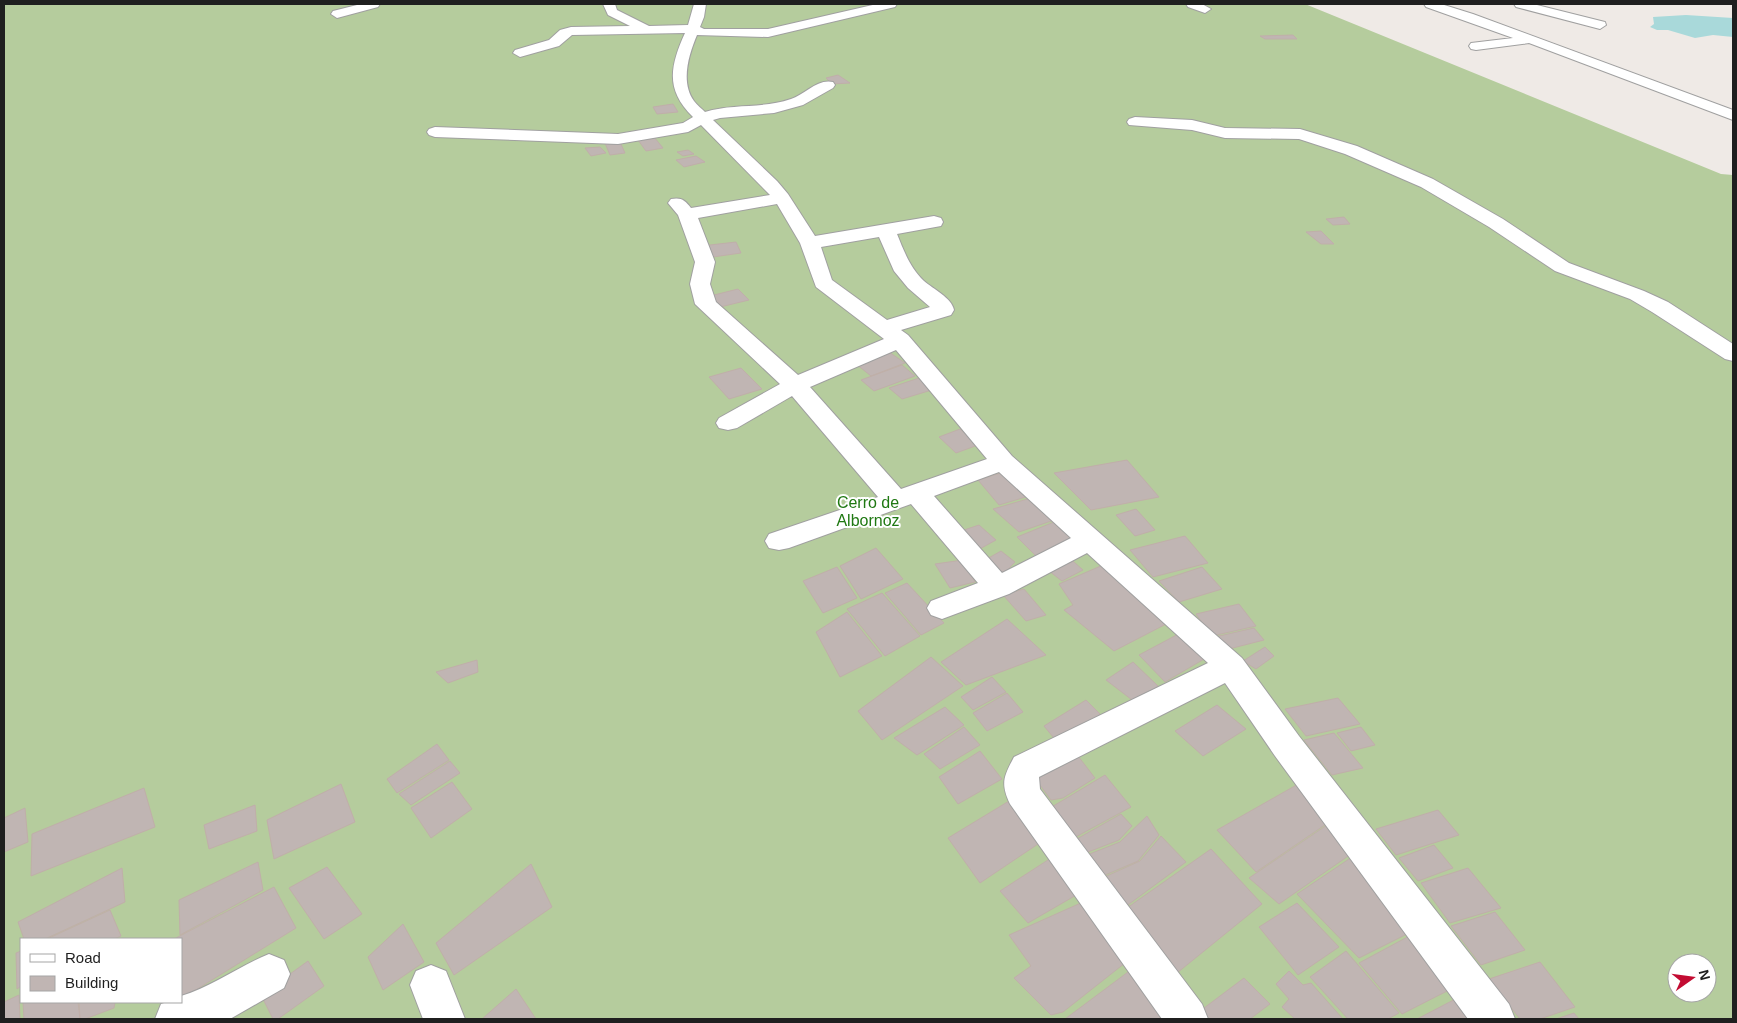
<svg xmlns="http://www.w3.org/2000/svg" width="1737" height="1023" font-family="Arial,sans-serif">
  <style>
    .forest { fill: #b5cc9d; fill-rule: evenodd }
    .water { fill: #a9d9da }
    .building { fill: #c0b5b3; stroke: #c0afa9 }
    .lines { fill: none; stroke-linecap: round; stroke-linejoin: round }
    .street-casing { stroke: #a0a0a0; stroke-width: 2 }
    .street { fill: #fff; fill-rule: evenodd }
    .labels { text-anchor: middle; stroke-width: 4; stroke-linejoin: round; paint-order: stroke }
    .park-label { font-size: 16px; fill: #1f7812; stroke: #fff }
  </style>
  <rect width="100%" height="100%" fill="#efeae6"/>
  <path class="forest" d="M4 4H1305L1721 174 1733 175V1019H4ZM21 939H181V1002H21ZM1677 963H1707V993H1677Z"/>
  <path class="water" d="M1686 15 1733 18V37L1713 35 1695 38 1668 30H1657L1650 27 1654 24 1653 17Z"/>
  <path class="building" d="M1293 35 1297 39H1265L1260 36Z
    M838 75 850 83 832 84 826 78Z
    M673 104 678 112 657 114 653 107Z
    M654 137 663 148 646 151 638 140Z
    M620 142 625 153 610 155 605 143Z
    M600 147 606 153 591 156 585 148Z
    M688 150 694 154 683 156 677 152Z
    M696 156 705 162 684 167 676 160Z
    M1344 217 1350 224 1333 225 1326 219Z
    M1321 231 1334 244H1321L1306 232Z
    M736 242 741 253 706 258 701 246Z
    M738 289 749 300 716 308 706 297Z
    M889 352 905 363 871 376 856 364Z
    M902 365 915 376 874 391 861 380Z
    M741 368 762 389 729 399 709 377Z
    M922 377 935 389 902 399 889 388Z
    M960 429 978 445 956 453 939 437Z
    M1127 460 1159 497 1091 510 1054 473Z
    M1007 471 1029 496 999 505 978 480Z
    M1038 496 1060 518 1019 532 993 509Z
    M1136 509 1155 530 1135 536 1116 515Z
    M1059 520 1081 539 1039 559 1017 537Z
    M979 525 996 540 976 551 955 533Z
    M1185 536 1208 563 1153 577 1130 550Z
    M876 548 903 579 861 599 840 566Z
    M1001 551 1015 562 1003 574 985 560Z
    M1066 555 1083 570 1062 581 1045 568Z
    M963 560 975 582 950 588 935 564Z
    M1110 562 1172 621 1114 651 1064 610 1073 605 1059 584Z
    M837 567 857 598 823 613 803 581Z
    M1202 567 1222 589 1179 602 1159 581Z
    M907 583 944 623 921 635 885 593Z
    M1024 589 1046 615 1026 621 1003 595Z
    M882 593 920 636 885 656 847 609Z
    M1239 604 1256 626 1212 636 1196 614Z
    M847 612 882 656 840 677 816 632Z
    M1007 619 1046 655 966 685 941 662Z
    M1254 628 1264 640 1225 650 1215 637Z
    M1184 631 1211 655 1165 682 1139 655Z
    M1265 647 1274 656 1256 669 1243 661Z
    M931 657 963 686 882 740 858 711Z
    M477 660 478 672 448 683 436 672Z
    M1133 662 1158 686 1136 703 1106 680Z
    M992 677 1006 692 973 710 961 697Z
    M1007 693 1023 712 987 731 973 713Z
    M1338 698 1360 724 1306 736 1285 709Z
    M1086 700 1100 714 1092 725 1058 743 1044 726Z
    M1217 705 1246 729 1203 756 1175 731Z
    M945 707 964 725 917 755 894 738Z
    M964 727 980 745 940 769 924 754Z
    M1361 727 1375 745 1351 751 1337 733Z
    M1334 733 1363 768 1332 775 1304 740Z
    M437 744 449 760 397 793 387 779Z
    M980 751 1002 779 958 804 939 777Z
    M1078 756 1095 778 1063 798 1051 800 1035 778Z
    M450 761 460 773 411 805 399 794Z
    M1105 775 1131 807 1070 840 1045 811Z
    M452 782 472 809 431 838 411 808Z
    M1300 783 1332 820 1256 872 1217 830Z
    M341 784 355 822 274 859 267 820Z
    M144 788 155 827 31 876 32 834Z
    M1014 798 1044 840 980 883 948 838Z
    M255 805 257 831 209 849 204 825Z
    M25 808 28 842 4 852V818Z
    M1438 810 1459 835 1396 855 1376 829Z
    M1121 814 1132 826 1119 840 1083 854 1075 840Z
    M1147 816 1159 835 1138 861 1098 878 1082 857 1120 842Z
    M1330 823 1354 852 1279 904 1249 878Z
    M1161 836 1186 862 1121 910 1098 880 1140 861Z
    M1434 845 1453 868 1418 881 1399 858Z
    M1211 849 1262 904 1177 973 1124 910Z
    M1355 855 1413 931 1359 958 1297 894Z
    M1051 858 1078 894 1028 923 1000 891Z
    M258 862 263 890 180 935 179 900Z
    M531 864 552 907 454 975 436 943Z
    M327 867 362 914 324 939 289 888Z
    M122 868 125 902 45 939H24L18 922Z
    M1468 868 1501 908 1450 923 1421 883Z
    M274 887 296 928 181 999V939H174Z
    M1083 902 1125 963 1063 1012 1051 1015 1014 978 1031 966 1009 935Z
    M1297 903 1339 947 1298 975 1259 927Z
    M110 910 121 936 114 939H47Z
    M1495 912 1525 950 1481 965 1451 926Z
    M403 924 424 962 383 990 368 957Z
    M1413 934 1453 988 1402 1014 1359 963Z
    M21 951V986L17 989 16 953Z
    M1346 951 1399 1013 1388 1019H1348L1310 977Z
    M308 961 324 986 278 1019H273L261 995Z
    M1540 962 1575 1007 1540 1019H1520L1489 979Z
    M1132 969 1161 1016 1158 1019H1065Z
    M1289 971 1303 985 1311 983 1343 1019H1295L1282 1007 1289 999 1276 984Z
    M1244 978 1270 1004 1250 1019H1208L1200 1011Z
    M516 989 536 1019H482Z
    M1465 994 1483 1019H1417Z
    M19 995 20 1019H4V1002Z
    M23 1002H78L80 1019H24Z
    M79 1002H115L114 1008 85 1019H80Z
    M1574 1013 1579 1019H1556Z"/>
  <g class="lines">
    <g class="street-casing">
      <path id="street" d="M361 4H380L378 7 337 18 331 14 333 11Z
        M603 4H615L617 10 649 26 688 25 694 4H706L704 17 700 27 704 29H768L877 4H897L895 7 768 37 697 35C689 54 680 82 694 101 697 105 702 109 705 112 733 103 763 109 791 99 804 95 818 78 833 82L835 85 833 88 803 105 774 113 720 118 713 120 777 181 788 194 815 236 934 216 941 218 943 222 941 226 897 234C904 251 910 268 924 281 933 289 952 298 954 310L951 315 901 330 908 335 1012 456 1242 658 1299 736 1509 1004 1515 1019H1468L1275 756 1225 683 1039 777 1040 789 1202 1004 1208 1019H1162L1010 804C1000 783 1004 776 1014 757L1208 663 1087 553 1009 594 942 619 931 615 927 608 931 601 978 583 911 504 789 548 779 550 769 548 765 541 769 534 878 497 792 396 737 428 728 430 719 428 716 423 719 418 780 384 695 304 690 284 695 262 678 215 668 203 671 199C681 197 685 200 691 208L770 195 701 125 688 132 618 144 435 137 429 135 427 132 429 129 435 127 618 134 683 123 693 117C665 90 670 66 685 33L572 35 559 46 520 57 513 53 515 50 549 40 560 30 571 27 630 26 608 15ZM777 204 800 243 816 287 884 339 798 375 716 302 710 284 715 262 698 218ZM879 237 894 271 908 288 930 307 887 320 832 280 821 247ZM896 350 987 459 901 489 810 387ZM999 472 1071 538 1002 573 934 496Z
        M1186 4H1202L1211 9 1205 13 1188 7Z
        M1424 4H1441L1473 14 1733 110V120L1529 43 1476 50 1471 49 1469 46 1471 43 1513 38 1426 7Z
        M1514 4H1533L1605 22 1606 25 1600 29 1516 7Z
        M1135 117 1192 120 1225 128 1300 129 1357 146 1433 179 1503 219 1569 263 1644 291 1668 302 1733 344V361L1725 359 1652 312 1630 299 1555 271 1489 227 1421 187 1345 154 1299 139 1225 138 1192 130 1129 125 1127 122 1129 119Z
        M269 954 284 960 290 974 284 988 230 1019H155L161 1004 167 1002H181V996C212 987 239 966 269 954Z
        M431 965 446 971 465 1019H423L410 985 416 971Z"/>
    </g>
    <use href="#street" class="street"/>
  </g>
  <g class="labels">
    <g class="park-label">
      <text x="868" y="508">Cerro de<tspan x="868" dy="18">Albornoz</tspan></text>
    </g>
  </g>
  <rect width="1737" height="1023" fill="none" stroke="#1f1f1f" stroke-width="10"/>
  <rect x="20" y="938" width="162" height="65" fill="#ffffff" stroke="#a5a5a5"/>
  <rect x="30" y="954" width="25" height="8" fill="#ffffff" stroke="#a5a5a5"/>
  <text x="65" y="963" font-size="15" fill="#1f1f1f">Road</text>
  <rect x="30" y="976" width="25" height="15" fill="#c0b5b3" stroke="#a5a5a5"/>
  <text x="65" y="988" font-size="15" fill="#1f1f1f">Building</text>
  <g transform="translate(1692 978) rotate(76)"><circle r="24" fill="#ffffff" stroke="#a5a5a5"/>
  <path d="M0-4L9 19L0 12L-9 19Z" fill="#c30c32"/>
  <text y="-8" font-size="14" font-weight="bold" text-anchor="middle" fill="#1f1f1f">N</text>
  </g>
</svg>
